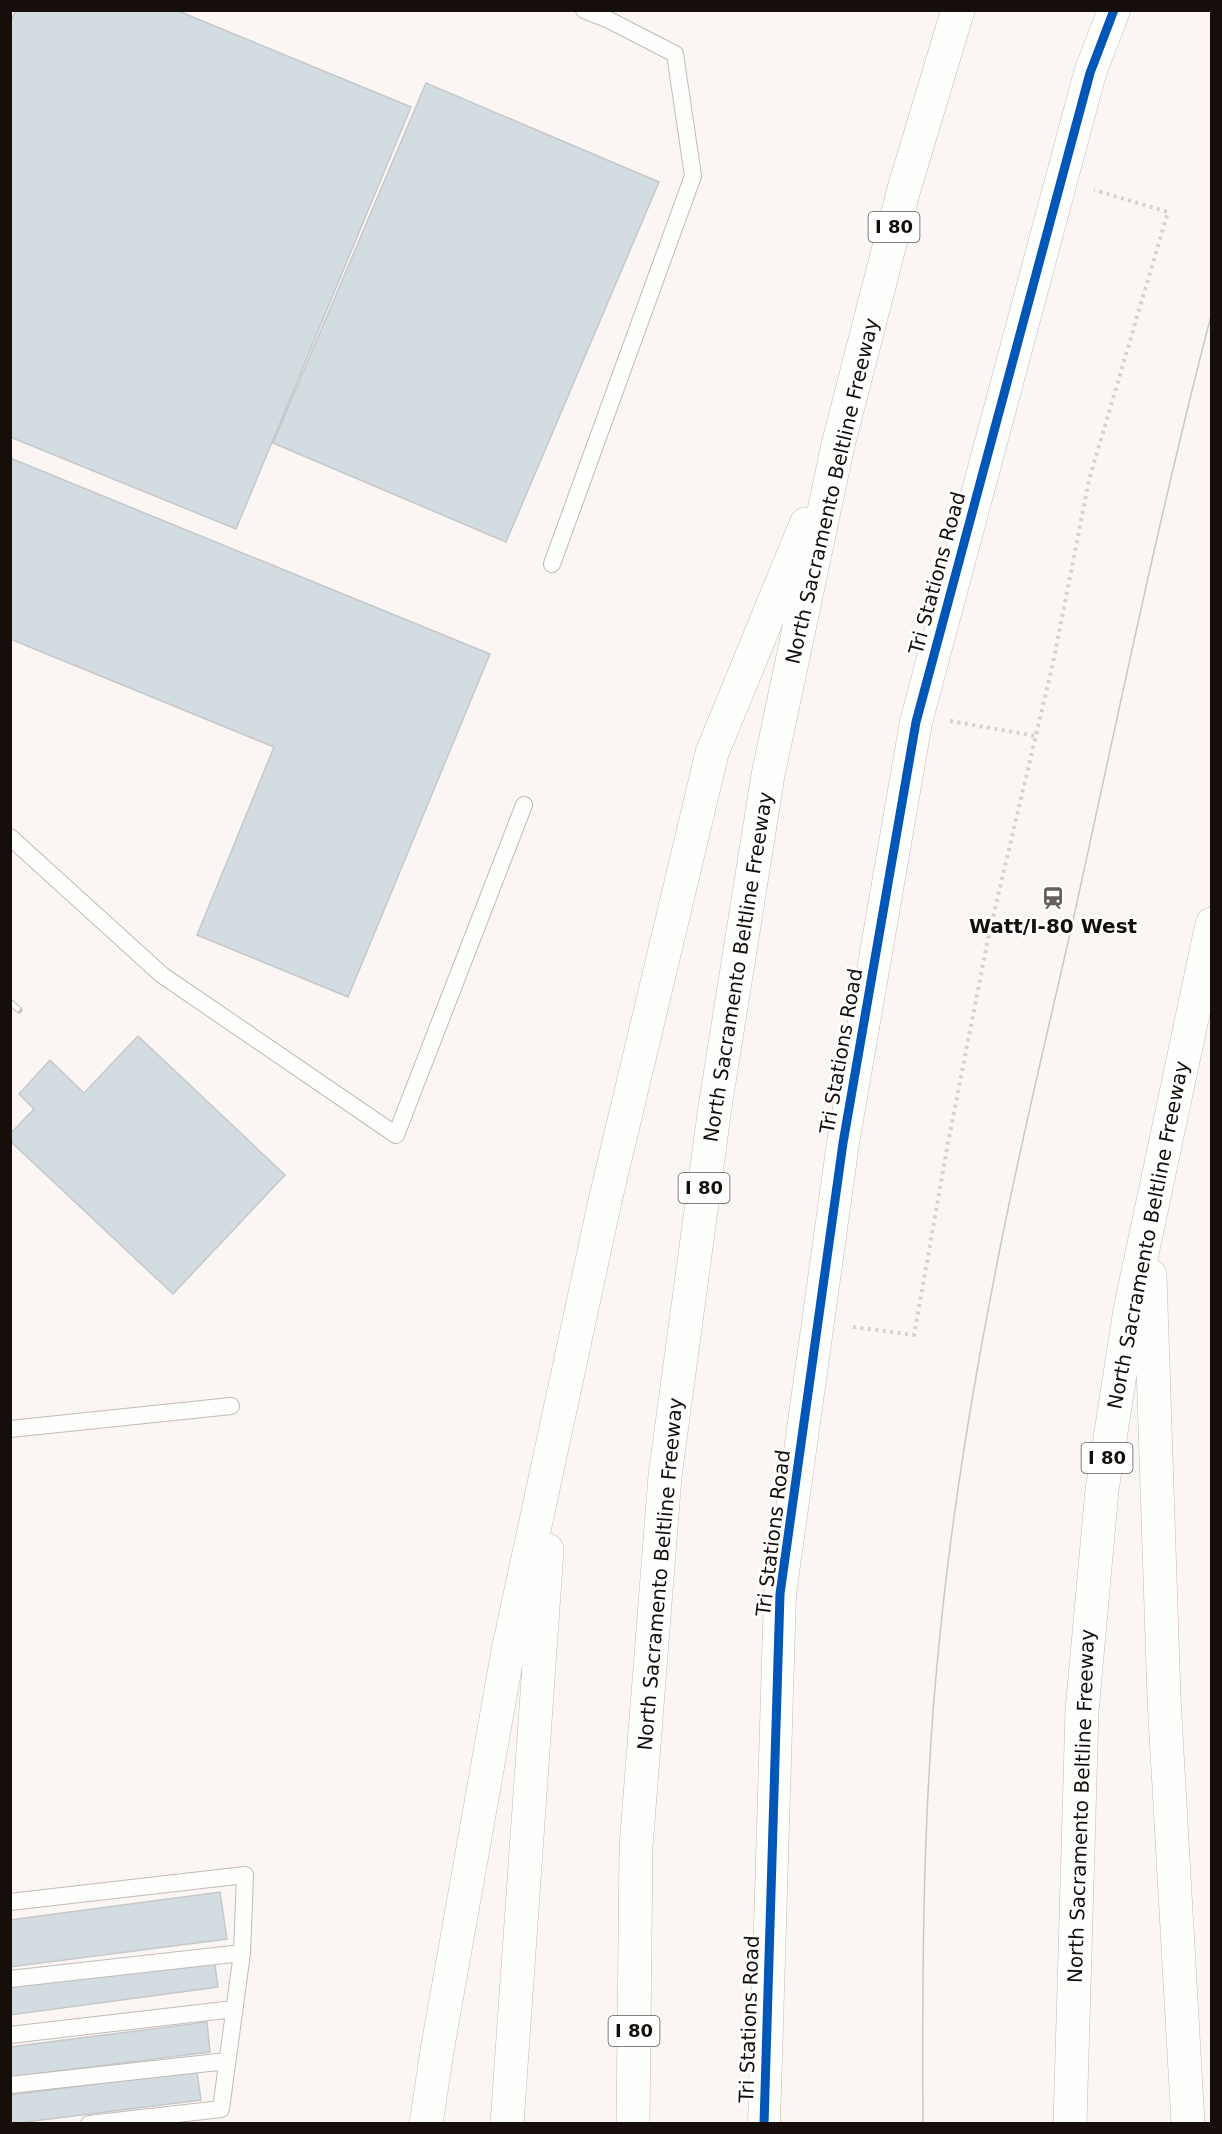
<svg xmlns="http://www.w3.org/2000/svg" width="1222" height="2134" font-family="'DejaVu Sans',sans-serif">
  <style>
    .building { fill: #d3dce0; stroke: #c7c8ca; stroke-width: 1.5 }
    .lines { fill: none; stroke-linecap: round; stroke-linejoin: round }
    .lane-casing { stroke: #c1bbb9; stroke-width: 18 }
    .street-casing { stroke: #c1bbb9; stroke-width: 33 }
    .highway-casing { stroke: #c1bbb9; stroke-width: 34 }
    .path { stroke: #d4d2d2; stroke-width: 4; stroke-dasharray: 3 4.5; stroke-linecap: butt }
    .lane { stroke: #fefefd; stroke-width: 16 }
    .street { stroke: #fefefd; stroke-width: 32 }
    .highway { stroke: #fefefd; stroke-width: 33 }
    .tram { stroke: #c9c7c7; stroke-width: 1.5 }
    .rail-casing { stroke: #c9c7c7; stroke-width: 7 }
    .rail { stroke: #fff; stroke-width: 4.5; stroke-dasharray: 14; stroke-linecap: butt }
    .cycleway-casing { stroke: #fff; stroke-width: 13 }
    .cycleway { stroke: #0057b8; stroke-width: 9 }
    .labels { text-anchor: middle; stroke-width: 5; stroke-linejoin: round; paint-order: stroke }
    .shield { fill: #fff; stroke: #5b5654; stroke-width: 1.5 }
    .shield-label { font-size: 18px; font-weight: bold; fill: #150e0a }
    .street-label { font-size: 20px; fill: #150e0a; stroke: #fff }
    .poi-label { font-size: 20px; font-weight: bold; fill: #150e0a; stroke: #fff }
  </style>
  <rect width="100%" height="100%" fill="#fbf6f4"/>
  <path class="building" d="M16 10H176L411 107 236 529 10 437V23Z
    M426 83 659 182 506 542 273 443Z
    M10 458 490 654 348 997 197 935 274 747 10 639Z
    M138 1036 285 1175 173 1294 10 1141V1134L34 1109 19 1094 50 1060 84 1093Z
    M220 1892 227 1939 10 1967V1920Z
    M214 1958 218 1987 10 2015V1985Z
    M207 2022 210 2052 10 2077V2047Z
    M197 2071 201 2100 10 2124V2095Z"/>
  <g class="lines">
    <g class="lane-casing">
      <path id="lane" d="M552 564 693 176 675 54 607 19 584 10
        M10 837 162 975 396 1135 524 805
        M10 1429 231 1406
        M10 1902 245 1875 242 1953 221 2109 89 2124
        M10 1979 242 1953
        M10 2035 234 2009
        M10 2085 227 2061"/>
    </g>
    <g class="street-casing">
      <path id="street" d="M764 2124 780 1594 843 1143 916 722 1090 73 1114 10"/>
    </g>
    <g class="highway-casing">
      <path id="highway" d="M1150 1275 1164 1698 1188 2124
        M426 2124 437 2051 508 1651 605 1201 712 753 806 524
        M507 2124 547 1550
        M633 2124 636 1847 665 1476 715 1107 768 775 838 445 904 189 958 10
        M1070 2124 1082 1711 1102 1490 1130 1310 1212 924"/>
    </g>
    <path class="path" d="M950 721 1036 736
      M853 1327 914 1335 948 1143 989 934 1053 663 1089 480 1168 212 1094 190"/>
    <use href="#lane" class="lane"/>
    <use href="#street" class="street"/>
    <use href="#highway" class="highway"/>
    <path class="tram" d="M923 2124C922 1957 923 1790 941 1625 955 1487 979 1350 1007 1214 1027 1117 1050 1021 1072 925 1117 721 1159 515 1212 312"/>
    <g class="rail-casing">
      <path id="rail" d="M10 1002 19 1010"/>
    </g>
    <use href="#rail" class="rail"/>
    <g class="cycleway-casing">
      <path id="cycleway" d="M764 2124 780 1594 843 1143 916 722 1090 73 1114 10"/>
    </g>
    <use href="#cycleway" class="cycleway"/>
  </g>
  <defs>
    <g id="station-bare" transform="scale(1.8)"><path d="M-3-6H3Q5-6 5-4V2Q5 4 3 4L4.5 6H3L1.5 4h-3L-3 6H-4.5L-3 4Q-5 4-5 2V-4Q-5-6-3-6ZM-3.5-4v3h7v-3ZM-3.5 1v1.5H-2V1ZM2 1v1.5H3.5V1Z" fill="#665f5c" stroke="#fff" stroke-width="2.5" paint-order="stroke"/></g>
  </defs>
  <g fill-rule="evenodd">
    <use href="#station-bare" x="1053" y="898"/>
  </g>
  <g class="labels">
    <g class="shield">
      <rect x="868.5" y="212" width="51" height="30" rx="4.5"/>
      <rect x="678.5" y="1173" width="51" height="30" rx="4.5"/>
      <rect x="1081.5" y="1443" width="51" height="30" rx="4.5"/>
      <rect x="608.5" y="2016" width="51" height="30" rx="4.5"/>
    </g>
    <g class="shield-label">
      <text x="894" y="233">I 80</text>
      <text x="704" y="1194">I 80</text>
      <text x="1107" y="1464">I 80</text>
      <text x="634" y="2037">I 80</text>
    </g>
    <g class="street-label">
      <text transform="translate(832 491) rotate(-77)" y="7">North Sacramento Beltline Freeway</text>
      <text transform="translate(937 573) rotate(-75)" y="7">Tri Stations Road</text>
      <text transform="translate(738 967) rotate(-81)" y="7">North Sacramento Beltline Freeway</text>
      <text transform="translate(841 1051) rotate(-80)" y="7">Tri Stations Road</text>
      <text transform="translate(1148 1235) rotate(-79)" y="7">North Sacramento Beltline Freeway</text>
      <text transform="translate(773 1533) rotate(-83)" y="7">Tri Stations Road</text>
      <text transform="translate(660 1574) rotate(-85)" y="7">North Sacramento Beltline Freeway</text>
      <text transform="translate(1081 1806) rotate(-88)" y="7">North Sacramento Beltline Freeway</text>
      <text transform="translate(749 2019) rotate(-88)" y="7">Tri Stations Road</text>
    </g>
    <g class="poi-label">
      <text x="1053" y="933">Watt/I-80 West</text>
    </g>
  </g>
  <rect width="1222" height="2134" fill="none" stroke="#150e0a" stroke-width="24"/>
</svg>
